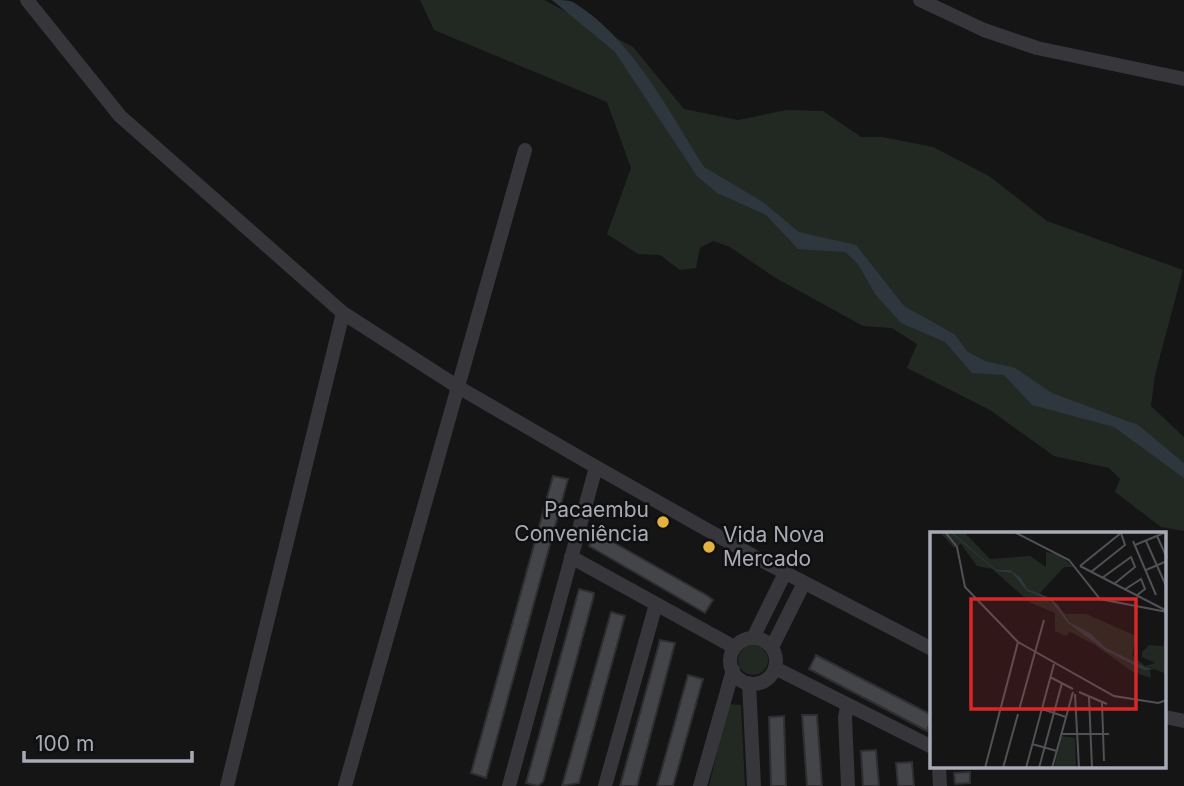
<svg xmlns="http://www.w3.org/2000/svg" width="1184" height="786" font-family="Inter,sans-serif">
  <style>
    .green { fill: #212922 }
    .water { fill: #2f373e }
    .building { fill: #444549; stroke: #2f2f32; stroke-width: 2 }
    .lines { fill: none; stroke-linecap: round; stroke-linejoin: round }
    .minor { stroke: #36363b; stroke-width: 14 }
    .poi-dot { fill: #e2b341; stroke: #101011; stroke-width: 2.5 }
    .labels { text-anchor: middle; stroke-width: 5; stroke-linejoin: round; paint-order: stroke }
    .poi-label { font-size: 21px; fill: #a8abb5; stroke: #101011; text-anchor: end }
    .inset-road { fill: none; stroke: #505156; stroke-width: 2 }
    .view { fill: #d62828; fill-opacity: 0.15; stroke: #d62828; stroke-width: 3.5 }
    .inset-edge { fill: none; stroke: #a8abb5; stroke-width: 3.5 }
  </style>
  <rect width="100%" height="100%" fill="#151516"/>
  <path class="green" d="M420 0H544L633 47 684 109 738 120 787 110 823 111 861 137H882L933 147 989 176 1047 221 1183 270 1155 375 1151 406 1184 437V531L1161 527 1115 492 1120 479 1109 468 1054 456 990 410 907 368 917 344 892 328 863 326 774 277 730 247 713 241 700 248 696 268 680 270 660 255 638 254 607 234 631 168 607 102 434 30Z
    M738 660a15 15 0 1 1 30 0a15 15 0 1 1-30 0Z
    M728 704 741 705 745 786H709Z"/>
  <path class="water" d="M552 0C559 0 568 0 573 2 632 38 668 110 704 167L763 202 799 232 856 245 904 306 954 334 968 352 985 361 1015 368 1052 393 1138 425 1184 463V478L1114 427 1032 405 1004 375 972 373 945 342 901 323 875 294 858 264 845 252 798 249 766 215 717 193 697 176 615 52Z"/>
  <path class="building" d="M553 476 568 479 486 778 471 773Z
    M597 533 708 596 713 600 705 613 589 546Z
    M579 589 594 593 593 599 543 782 538 786 526 783Z
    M611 612 625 616 579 783 562 786Z
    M660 640 675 643 637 786H620Z
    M816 655 932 715 927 731 809 669Z
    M688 675 703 679 673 786H657Z
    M802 715H817L822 786H807Z
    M784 716 786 786H771L769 717Z
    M876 750 879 786H863L861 751Z
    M912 762 914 786H898L896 763Z
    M970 772V783L955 784 954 773Z"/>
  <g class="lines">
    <path class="minor" d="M27 0 120 116 343 313 458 387 596 467 757 558 932 649
      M920 0 984 30 1037 48 1184 79
      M571 557 734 647
      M753 638 785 573
      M730 661a23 23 0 1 1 46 0a23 23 0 1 1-46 0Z
      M772 647 804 583
      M775 668 932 747
      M749 683 754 786
      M847 706 845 718 848 786
      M1165 717 1184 721
      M939 767 940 786
      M227 786 343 313
      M345 786 525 150
      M509 786 596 467
      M605 786 656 604
      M700 786 733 670"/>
  </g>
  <g class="poi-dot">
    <circle cx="663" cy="522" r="7"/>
    <circle cx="709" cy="547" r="7"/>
  </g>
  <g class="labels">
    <g class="poi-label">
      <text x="649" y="517">Pacaembu<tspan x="649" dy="24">Conveniência</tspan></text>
      <text x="723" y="542" text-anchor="start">Vida Nova<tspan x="723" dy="24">Mercado</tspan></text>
    </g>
  </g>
  <g transform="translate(930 532)">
    <rect width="236" height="236" fill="#151516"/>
    <path d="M11 1H35L60 27 100 24 116 35V20L129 23 144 35H134L110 61 136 82H156L206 104 202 123 215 134 225 131 212 125V120L219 113 233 114 236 101V142L220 135 221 146 203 140 165 113 140 100 136 104 125 99V81L101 71 62 37 47 34 31 12 24 16ZM131 204 145 206 146 236H124Z" fill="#212922"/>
    <path d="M21 1H23L66 38H80L91 46 97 57 120 66 128 73 139 90 160 101 176 116 217 136 227 137 236 145 227 137 214 138 176 119 138 91 120 68 97 59 82 41 66 39Z" fill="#2f373e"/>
    <path class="inset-road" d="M16 1 27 15 35 55 88 110 184 164 228 171 237 168M86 1 139 28 170 67 237 80M227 4 237 26M203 9 226 63M216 9 237 56M205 13 234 1M150 34 191 1 195 13 161 40M150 34 237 79M216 38 237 29M172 46 201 25 205 35 184 52M194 58 211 47 215 57 206 64M120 145 143 157M149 160 177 172M145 162 149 236M159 165 162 236M172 171 174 229M112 177 136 185M89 178 114 88M131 202H179M102 212 127 219M55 236 88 110M73 236 88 182M96 236 124 132M109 236 132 151M122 236 143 160"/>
    <path class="view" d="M41 67H206V177H41Z"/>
    <rect width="236" height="236" class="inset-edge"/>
  </g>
  <path d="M24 751v10h168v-10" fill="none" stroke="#a8abb5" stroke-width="3.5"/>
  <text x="35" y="751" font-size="21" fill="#a8abb5" stroke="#101011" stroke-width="5" paint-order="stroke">100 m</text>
</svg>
